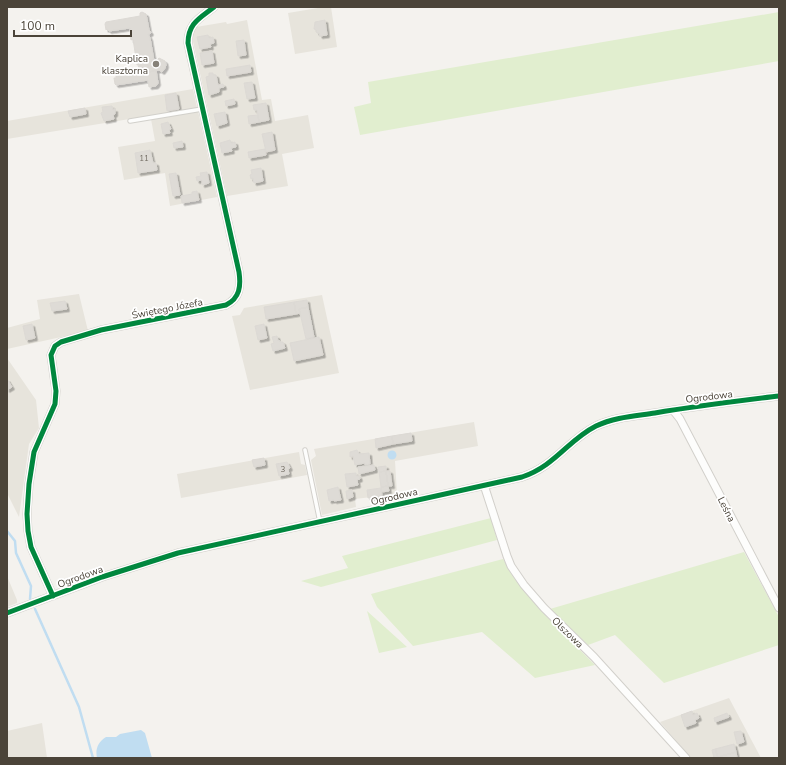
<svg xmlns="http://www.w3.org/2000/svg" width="786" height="765" font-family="'Nunito Sans',sans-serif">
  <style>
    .residential { fill: #e7e4dc }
    .green { fill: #e1eecf }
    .water { fill: #c0ddf1 }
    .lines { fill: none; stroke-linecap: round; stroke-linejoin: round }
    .stream { stroke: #c0ddf1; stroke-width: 2.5 }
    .building { fill: #dedbd6; stroke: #dcd9d4; filter: url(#shadow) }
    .lane-casing { stroke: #d2d0cb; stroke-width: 5.5 }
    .street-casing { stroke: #d2d0cb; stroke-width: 9 }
    .lane { stroke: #fdfdfc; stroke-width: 3.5 }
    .street { stroke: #fdfdfc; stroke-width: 7 }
    .cycleway-casing { stroke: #fff; stroke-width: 8 }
    .cycleway { stroke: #00873e; stroke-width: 5 }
    .poi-dot { fill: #868178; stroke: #fff; stroke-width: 1.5 }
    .labels { text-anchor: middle; stroke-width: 3.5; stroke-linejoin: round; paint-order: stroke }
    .number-label { font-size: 8px; fill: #706a61 }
    .poi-label { font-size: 10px; fill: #4b4439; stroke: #fff; text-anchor: end }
    .street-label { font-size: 10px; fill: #4b4439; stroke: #fff }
  </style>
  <defs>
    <filter id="shadow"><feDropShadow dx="2.5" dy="2.5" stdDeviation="0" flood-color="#0004"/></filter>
  </defs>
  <rect width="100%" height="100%" fill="#f4f2ee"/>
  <path class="residential" d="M324 7H331L337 47 295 54 288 13Z
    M247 20 262 100 271 99 275 121 308 115 314 148 282 154 288 186 227 196 192 37 193 32 196 27 226 22 227 24Z
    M193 89 197 108 7 139V121Z
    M198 111 217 197 170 206 165 173 124 180 118 147 155 141 151 119Z
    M79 294 88 331 7 349V328L40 319 37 300Z
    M322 295 339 373 250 390 232 316 240 315 244 308Z
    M7 358 36 400 39 428 29 444 19 517 7 493Z
    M474 422 478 446 395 461 397 494 355 499 356 507 322 515 311 460 316 456 314 449Z
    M299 452 301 464 305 465 307 475 181 498 177 474Z
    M7 576 17 600V603L7 607Z
    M729 698 761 758H691L660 722Z
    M42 723 47 758H7V731Z"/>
  <path class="green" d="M779 12V61L360 135 354 107 371 103 368 82Z
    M491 518 497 540 321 587 301 581 348 568 342 556Z
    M744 552 779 617V645L664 683 615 635 588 645 550 609Z
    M503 559 515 577 547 617 595 665 535 678 482 632 413 646 377 607 371 594Z
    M367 611 407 647 379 653Z"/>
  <path class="water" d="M387.5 455a4.5 4.5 0 1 1 9 0a4.5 4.5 0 1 1-9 0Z
    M141 730 145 733 152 758H97C95 749 98 742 106 737H116L120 734Z"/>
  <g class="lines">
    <path class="stream" d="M7 531 15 541 16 553 31 586 30 599
      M35 609 79 707 93 758"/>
  </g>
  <path class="building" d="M142 12 146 14 149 30 151 32 150 34H148L150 38 154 61 147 62 149 72 156 70 158 83 156 86 149 87 148 80 116 85 115 84 114 78H116V76L140 72 137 68 139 66V65H137L133 39 131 40 130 28 109 31 107 29 106 30 105 24 106 22 140 16V13Z
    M325 20 327 35 320 36 319 33H317L316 30 314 29 315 22Z
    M208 35 209 38 213 37 214 43 210 44 211 47 200 49 197 37Z
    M244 40 246 55 238 56 236 41Z
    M212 51 214 63 202 65 200 53Z
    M159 58 165 61 166 65 165 68 162 72 159 70 149 72 147 62 157 60Z
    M250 65 251 72 227 76 226 69Z
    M209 73H213V75H216L218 85 223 84 224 87 219 88V92L209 95 206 77 209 76Z
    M252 82 255 98 247 99 244 83Z
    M176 93 179 109 167 111 165 95Z
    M234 99 235 104 226 106 225 101Z
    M266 103 269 120 259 122 257 110H254L253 105Z
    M112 106 113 110 115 109V114L113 115 114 119 104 121 101 113 103 112 102 107Z
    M85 108 86 114 70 117 68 111Z
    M225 112 227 123 217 126 214 114Z
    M258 115 259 122 249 124 248 116Z
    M168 122 171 129 169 130 170 133 163 134 161 124Z
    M272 132 275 150 266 152 262 134Z
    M230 140 231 143 235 142 236 147 231 148 232 151 222 153 220 143Z
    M182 141 183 147 174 148 173 143Z
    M265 149 266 155 249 158 248 152Z
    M150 150 153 163H156L157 170 138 173 135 153Z
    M261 168 263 181 254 183 253 178 251 179 250 175 252 174 251 170Z
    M207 172 209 183 202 185V180L197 181 196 177 201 176 200 173Z
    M176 173 180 195 173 196 169 174Z
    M197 191 199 200 182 203 181 196 192 194V192Z
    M307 300 308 307 299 309 300 313 296 314 294 302Z
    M65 301 67 309 52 311 50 303Z
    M294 302 296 314 266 319 264 307Z
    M308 307 314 337 306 339 299 309Z
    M32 324 35 338 26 340 23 326Z
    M264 324 267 338 258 340 255 326Z
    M277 336 278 341 279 340 280 342H283L285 348 273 351 271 344 274 343 272 337Z
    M319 337 323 355 294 361 290 343Z
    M7 379 12 387 7 390Z
    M411 433 412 441 393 444 392 436Z
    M392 436 393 444 376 448 375 439Z
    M357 450 359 454 369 453 370 464 365 465V463L355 465 353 456 350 457V452Z
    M264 458 265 465 254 467 252 460Z
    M287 462 290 468 288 469 289 474 279 476 276 464Z
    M374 465 375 470 359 474 358 467Z
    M386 466V471L379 472 378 467Z
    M386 471H390L392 486H388Z
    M386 471 388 486 381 487 379 472Z
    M356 473V476H359L360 479 357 480 358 485 347 487 345 474Z
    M388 486 389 491 381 492V487Z
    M338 487 341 500 334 501V500L329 501 327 490Z
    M381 488 382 496 368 498 367 490Z
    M352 490 353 497 347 499 346 491Z
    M692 711 693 715 697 713 699 718 695 720 696 723 685 727 681 715Z
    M727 713 729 717 715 722 714 718Z
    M741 731 744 742 737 744 734 732Z
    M734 744 736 752 718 757 715 749Z
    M715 749 718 757 714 758 712 750Z
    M736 752 737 758H718V757Z"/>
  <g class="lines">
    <g class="lane-casing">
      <path id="lane" d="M130 121 202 109
        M305 450 320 522"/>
    </g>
    <g class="street-casing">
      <path id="street" d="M673 410 680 419 779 608
        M484 485 507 556 511 566 524 585 544 608 594 657 686 758
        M53 596 31 547 28 531 27 514 29 484 34 452 55 404 56 391 51 355 55 346 61 342 101 330 226 305C240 298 241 286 239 272L188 43C188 23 200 18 214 7
        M7 613 102 577 178 553 522 477C555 466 568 440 596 426 615 417 636 416 655 413 696 406 738 401 779 396"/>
    </g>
    <use href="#lane" class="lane"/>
    <use href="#street" class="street"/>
    <g class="cycleway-casing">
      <path id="cycleway" d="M53 596 31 547 28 531 27 514 29 484 34 452 55 404 56 391 51 355 55 346 61 342 101 330 226 305C240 298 241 286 239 272L188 43C188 23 200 18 214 7
        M7 613 102 577 178 553 522 477C555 466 568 440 596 426 615 417 636 416 655 413 696 406 738 401 779 396"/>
    </g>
    <use href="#cycleway" class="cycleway"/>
  </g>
  <circle class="poi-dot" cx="156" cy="64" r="4"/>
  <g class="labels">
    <g class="number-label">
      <text x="144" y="161">11</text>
      <text x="283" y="472">3</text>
    </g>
    <g class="poi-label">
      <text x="148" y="62">Kaplica<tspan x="148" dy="12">klasztorna</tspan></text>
    </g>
    <g class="street-label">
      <text transform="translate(167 308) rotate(-11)" y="4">Świętego Józefa</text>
      <text transform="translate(709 396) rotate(-7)" y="4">Ogrodowa</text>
      <text transform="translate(394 496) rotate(-13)" y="4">Ogrodowa</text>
      <text transform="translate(727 509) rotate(63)" y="4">Leśna</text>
      <text transform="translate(80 576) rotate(-20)" y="4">Ogrodowa</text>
      <text transform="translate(568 632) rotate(44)" y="4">Olszowa</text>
    </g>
  </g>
  <rect width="786" height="765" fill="none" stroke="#4b4439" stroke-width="16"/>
  <path d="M14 30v6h117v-6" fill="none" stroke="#4b4439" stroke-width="2"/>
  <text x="20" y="30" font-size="12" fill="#4b4439" stroke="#ffffff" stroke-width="3" paint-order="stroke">100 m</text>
</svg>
